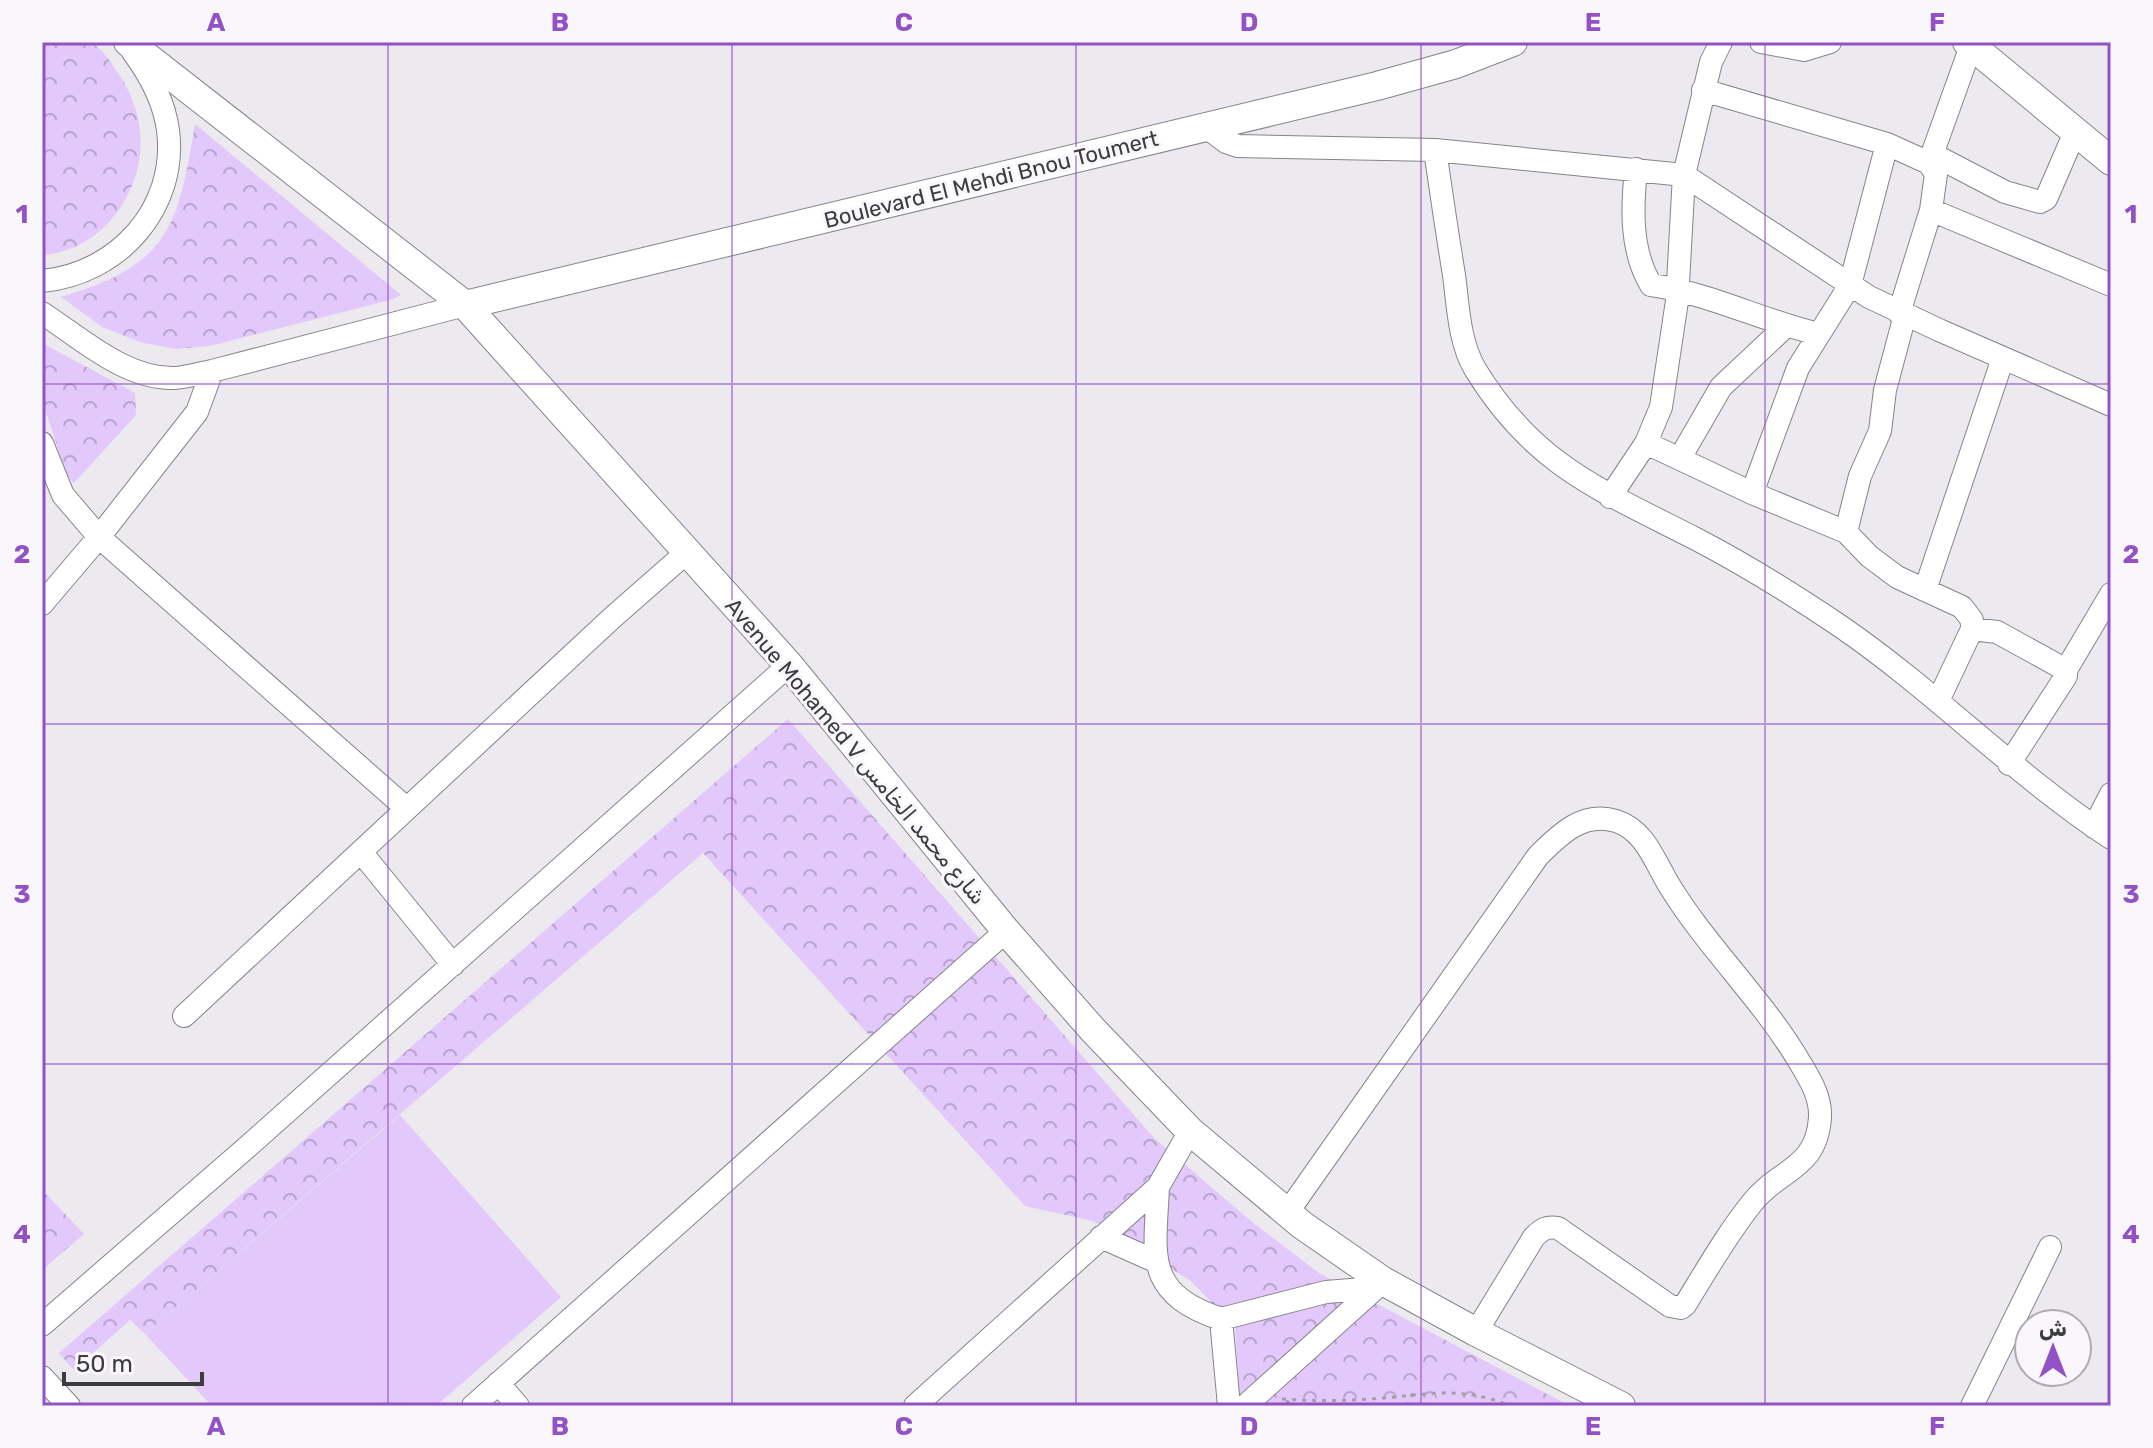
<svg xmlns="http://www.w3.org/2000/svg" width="2153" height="1448" font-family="Rubik,Cairo,sans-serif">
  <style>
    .grass { fill: #e2c8fb }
    .park { fill: url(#park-crowns) }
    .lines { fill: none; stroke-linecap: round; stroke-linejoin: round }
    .minor-casing { stroke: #868489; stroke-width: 24 }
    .major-casing { stroke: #868489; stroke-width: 30 }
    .path { stroke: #a3a0a5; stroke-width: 3; stroke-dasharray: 4 6; stroke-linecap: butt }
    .minor { stroke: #fff; stroke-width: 22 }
    .major { stroke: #fff; stroke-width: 28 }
    .grid { fill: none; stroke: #9351c6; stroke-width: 2; stroke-opacity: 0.55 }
    .labels { text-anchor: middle; stroke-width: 6; stroke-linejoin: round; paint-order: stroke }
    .street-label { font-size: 22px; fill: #3d3c3e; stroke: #f9f7fc }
    .neatline { fill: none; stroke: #9351c6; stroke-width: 3 }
    .grid-label { font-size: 26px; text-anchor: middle; font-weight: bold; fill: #9351c6 }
  </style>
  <defs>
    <pattern id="park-crowns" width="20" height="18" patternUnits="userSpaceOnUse" patternTransform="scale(2)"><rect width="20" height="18" fill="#e2c8fb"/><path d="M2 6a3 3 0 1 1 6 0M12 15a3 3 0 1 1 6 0" fill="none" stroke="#b8a4cd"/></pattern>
  </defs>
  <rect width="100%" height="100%" fill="#ece9ef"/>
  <path class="grass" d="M400 1115 561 1297 436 1406H212L145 1334Z"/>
  <path class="park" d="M42 42C53 42 82 39 91 43 102 48 110 61 116 70 126 84 133 98 137 115 154 177 109 251 42 255Z
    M195 124 401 295 390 300 210 346 175 349 140 342 102 327 61 297C169 265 178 228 195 124Z
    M42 343 135 393 136 415 74 483 67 476 42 400Z
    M788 719 1154 1138 1252 1222 1319 1273 1570 1406H1240L1235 1327 1191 1281 1093 1221 1025 1206 703 853 145 1334 130 1320 74 1370 59 1353Z
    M42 1190 84 1234 42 1270Z"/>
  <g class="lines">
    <g class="minor-casing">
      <path id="minor" d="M1761 42 1804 50 1830 42
        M1703 90 1887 144 1850 285 1798 368 1752 493
        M1206 127 1226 142 1238 146 1435 150 1684 175 1869 297 1939 330 2111 405
        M1887 144 1929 163 1936 174 1931 210 1899 313
        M1435 150C1441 191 1447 233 1454 275 1458 305 1459 342 1475 369 1534 466 1601 490 1696 539 1746 565 1794 595 1840 626 1935 691 2015 775 2111 838
        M1932 154 2005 192 2040 202 2046 199 2075 132
        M1929 163 1971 46
        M1636 169C1632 207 1630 250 1651 285 1708 293 1761 320 1818 334
        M1931 210 2111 285
        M42 281C118 274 178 208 168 130 164 101 150 75 133 52
        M42 313C81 338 126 380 175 378 188 377 200 373 212 371L465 305
        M42 443 63 495 99 537 406 808
        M1646 443 1752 493 1846 532 1869 556 1897 577 1962 607 1972 620V629L1938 701
        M1680 458 1721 387 1786 326
        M1610 497 1646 443 1661 407 1677 301 1684 175 1711 62 1721 42
        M1846 532 1860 476 1880 431 1885 390 1905 315
        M1925 590 2003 358
        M42 604 99 537 197 412 212 371
        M1972 629 1997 632 2066 670V676L2009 764
        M2066 670 2111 594
        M2094 827 2111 794
        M361 852 453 965
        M184 1016 612 618 686 553
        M1158 1187C1155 1255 1143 1293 1221 1319L1326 1292 1376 1288
        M1287 1213 1538 856C1560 834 1583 811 1616 821 1645 830 1655 862 1669 885 1706 946 1763 1000 1799 1061 1809 1078 1821 1096 1820 1117 1817 1170 1778 1169 1752 1203 1727 1234 1706 1271 1685 1305L1681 1308 1670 1306 1558 1228C1547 1226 1542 1229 1534 1237L1476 1332
        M1101 1237 1155 1261
        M1221 1319 1229 1406
        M42 1325 245 1149 789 665
        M42 1377 69 1406
        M498 1383 518 1406
        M473 1406 1006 931
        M915 1406 1158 1187 1190 1131
        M1245 1406 1378 1286
        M1972 1406 2050 1247"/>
    </g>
    <g class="major-casing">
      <path id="major" d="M128 42 465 305 789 665 1006 931 1093 1030 1190 1131 1302 1225 1383 1281 1476 1332 1621 1406
        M1967 42 2111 161
        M465 305 1377 86 1456 64 1513 42"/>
    </g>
    <path class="path" d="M1282 1399C1312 1401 1341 1401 1370 1399 1424 1396 1457 1384 1511 1406
      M1286 1401 1296 1406
      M1407 1406 1413 1393"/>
    <use href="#minor" class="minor"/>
    <use href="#major" class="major"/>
  </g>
  <path class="grid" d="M388 42V1406M732 42V1406M1076 42V1406M1421 42V1406M1765 42V1406M42 384H2111M42 724H2111M42 1064H2111"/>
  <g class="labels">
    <g class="street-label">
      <text transform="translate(991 179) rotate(-14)" y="8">Boulevard El Mehdi Bnou Toumert</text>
      <text transform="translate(856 751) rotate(50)" y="8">Avenue Mohamed V شارع محمد الخامس</text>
    </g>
  </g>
  <rect width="2153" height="1448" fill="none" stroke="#f9f7fc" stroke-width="88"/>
  <g transform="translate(2053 1348)"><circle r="38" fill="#f9f7fc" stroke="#aeacb0" stroke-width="2"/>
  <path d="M0-6L14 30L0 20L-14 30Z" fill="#9351c6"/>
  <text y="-12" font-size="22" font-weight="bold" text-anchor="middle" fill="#3d3c3e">ش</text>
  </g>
  <path d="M64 1372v12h138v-12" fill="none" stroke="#3d3c3e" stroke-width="4"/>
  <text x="76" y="1372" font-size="24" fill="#3d3c3e" stroke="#f9f7fc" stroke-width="6" paint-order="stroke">50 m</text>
  <rect x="44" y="44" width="2065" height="1360" class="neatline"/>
  <g class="grid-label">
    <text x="216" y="31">A</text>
    <text x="560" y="31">B</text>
    <text x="904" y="31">C</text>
    <text x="1249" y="31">D</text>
    <text x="1593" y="31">E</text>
    <text x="1937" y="31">F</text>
    <text x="22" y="223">1</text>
    <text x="2131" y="223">1</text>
    <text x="22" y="563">2</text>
    <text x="2131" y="563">2</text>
    <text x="22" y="903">3</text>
    <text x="2131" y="903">3</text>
    <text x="22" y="1243">4</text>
    <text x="2131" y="1243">4</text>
    <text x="216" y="1435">A</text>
    <text x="560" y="1435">B</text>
    <text x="904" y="1435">C</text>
    <text x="1249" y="1435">D</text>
    <text x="1593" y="1435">E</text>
    <text x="1937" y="1435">F</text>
  </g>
</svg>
